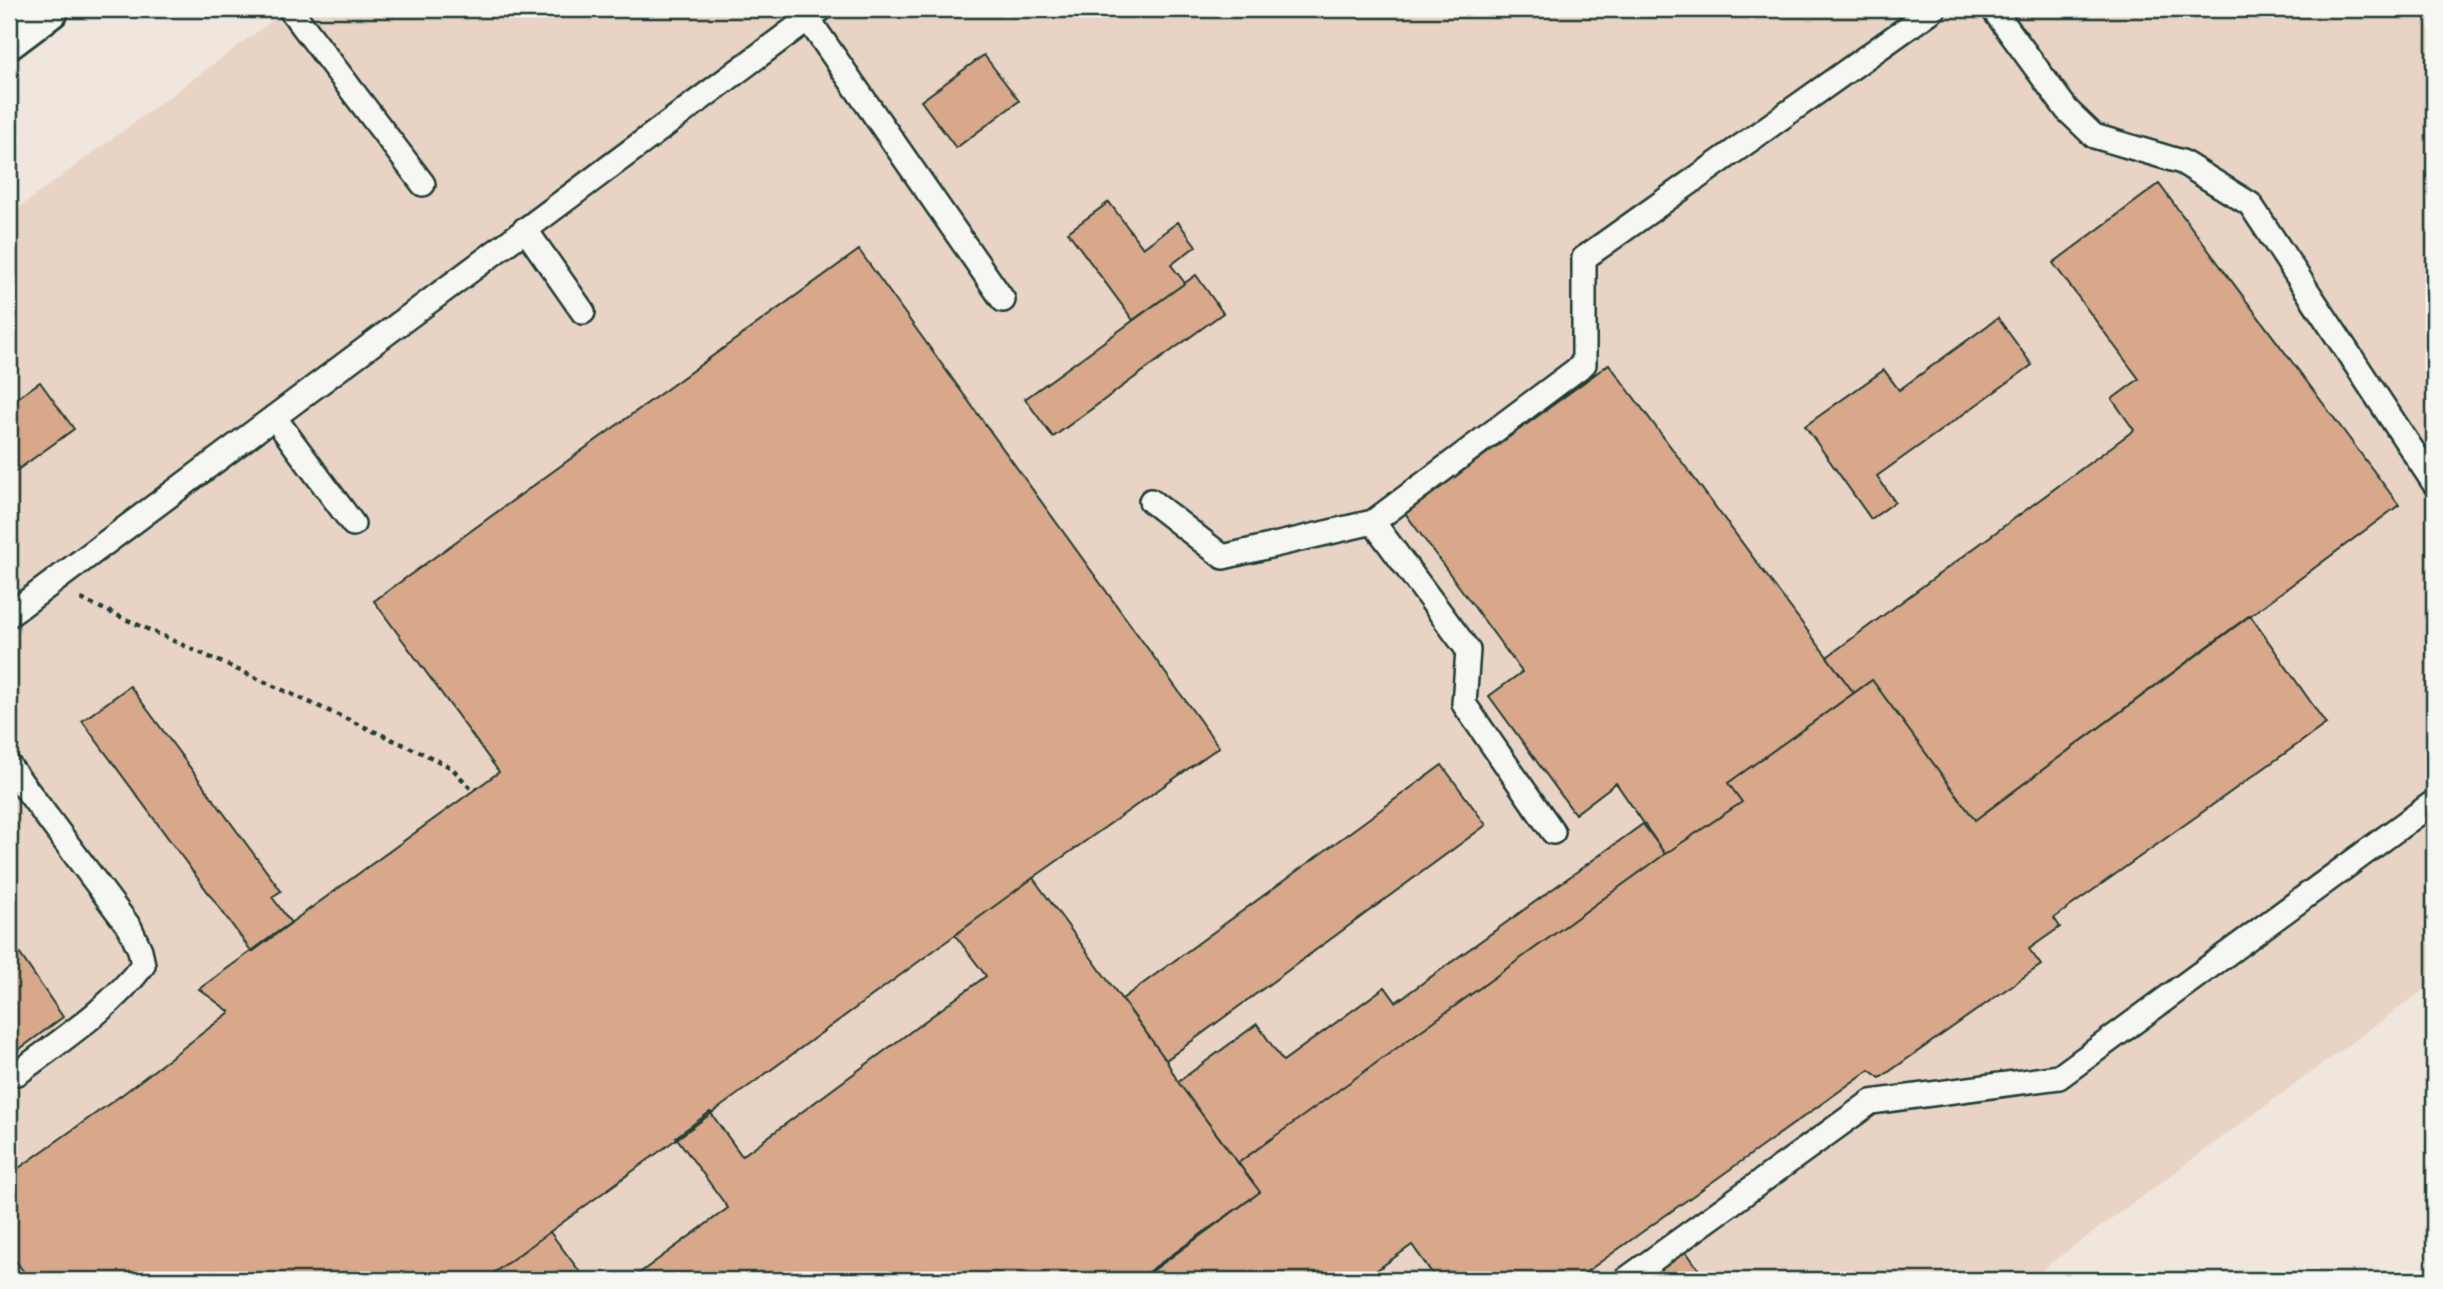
<svg xmlns="http://www.w3.org/2000/svg" width="2443" height="1289" font-family="Sriracha,sans-serif">
  <style>
    .built { fill: #e9d3c4 }
    .building { fill: #d9a88b; stroke: #1f3d34; stroke-width: 2 }
    .lines { fill: none; stroke-linecap: round; stroke-linejoin: round }
    .service-casing { stroke: #1f3d34; stroke-width: 28 }
    .primary-casing { stroke: #1f3d34; stroke-width: 44 }
    .path { stroke: #1f3d34; stroke-width: 4.5; stroke-dasharray: 5 5; stroke-linecap: butt }
    .service { stroke: #f6f6f2; stroke-width: 23 }
    .primary { stroke: #f6f6f2; stroke-width: 38 }
  </style>
  <rect width="100%" height="100%" fill="#f0e6dd"/>
  <filter id="ink" filterUnits="userSpaceOnUse"><feTurbulence type="fractalNoise" baseFrequency=".0143" numOctaves="2"/><feDisplacementMap in="SourceGraphic" scale="14" xChannelSelector="R" yChannelSelector="G"/><feConvolveMatrix kernelMatrix="1 2 1 2 8 2 1 2 1" color-interpolation-filters="sRGB"/></filter>
  <g filter="url(#ink)">
    <path class="built" d="M288 9H2414L2434 35V982L2028 1280H9V215Z"/>
    <path class="building" d="M984 55 1019 101 956 148 921 101Z
      M2159 184 2399 505 1975 820 1872 680 1854 693 1827 657 2134 430 2112 399 2139 379 2053 263Z
      M1109 202 1143 248 1178 222 1196 246 1171 265 1185 283 1133 320 1068 232Z
      M859 250 1219 747 1033 878 484 1280H30L9 1252V1175L123 1094 230 1012 199 989 499 772 374 601Z
      M1196 275 1223 313 1053 437 1025 399Z
      M1998 318 2032 365 1877 476 1895 502 1871 519 1805 426 1884 370 1899 390Z
      M1609 364 1854 693 1728 783 1742 802 1665 854 1616 783 1575 814 1489 696 1522 672 1405 513Z
      M40 382 74 429 9 476V404Z
      M2250 615 2326 724 2054 918 2060 927 2029 949 2041 965 1880 1078 1869 1070 1575 1280H1437L1412 1245 1363 1280H1154L1148 1272 1260 1192 1238 1163 1665 854 1742 802 1728 783 1872 680 1975 820Z
      M130 686 281 891 272 897 291 923 252 952 82 721Z
      M1442 765 1486 825 1166 1060 1122 999Z
      M1643 824 1665 854 1238 1163 1178 1082 1257 1024 1283 1061 1385 987 1396 1002Z
      M1033 878 1166 1060 1178 1082 1260 1192 1140 1280H630L728 1208 676 1137 710 1112 742 1156 986 976 955 935Z
      M9 938 63 1017 9 1057Z
      M550 1232 586 1280H484Z
      M1685 1250 1706 1280H1640Z"/>
    <g class="lines">
      <g class="service-casing">
        <path id="service" d="M290 9 423 184
          M1993 9 2067 110 2094 136 2182 162 2250 204 2434 483
          M808 19 1003 300
          M525 229 583 312
          M274 417 353 524
          M1151 501 1223 557 1373 522
          M9 615 821 9
          M9 766 130 928 140 950 143 965C110 1009 61 1040 18 1073
          M1553 832 1464 704 1468 650 1373 522 1584 364V258L1934 9
          M1625 1280 1871 1102 2059 1077 2434 802"/>
      </g>
      <g class="primary-casing">
        <path id="primary" d="M9 39 49 9"/>
      </g>
      <path class="path" d="M81 599 422 753 452 768 473 791"/>
      <use href="#service" class="service"/>
      <use href="#primary" class="primary"/>
    </g>
  </g>
  <rect width="2443" height="1289" fill="none" stroke="#f6f6f2" stroke-width="35"/>
  <rect x="18" y="18" width="2408" height="1254" fill="none" stroke="#1f3d34" stroke-width="2.5" filter="url(#ink)"/>
</svg>
